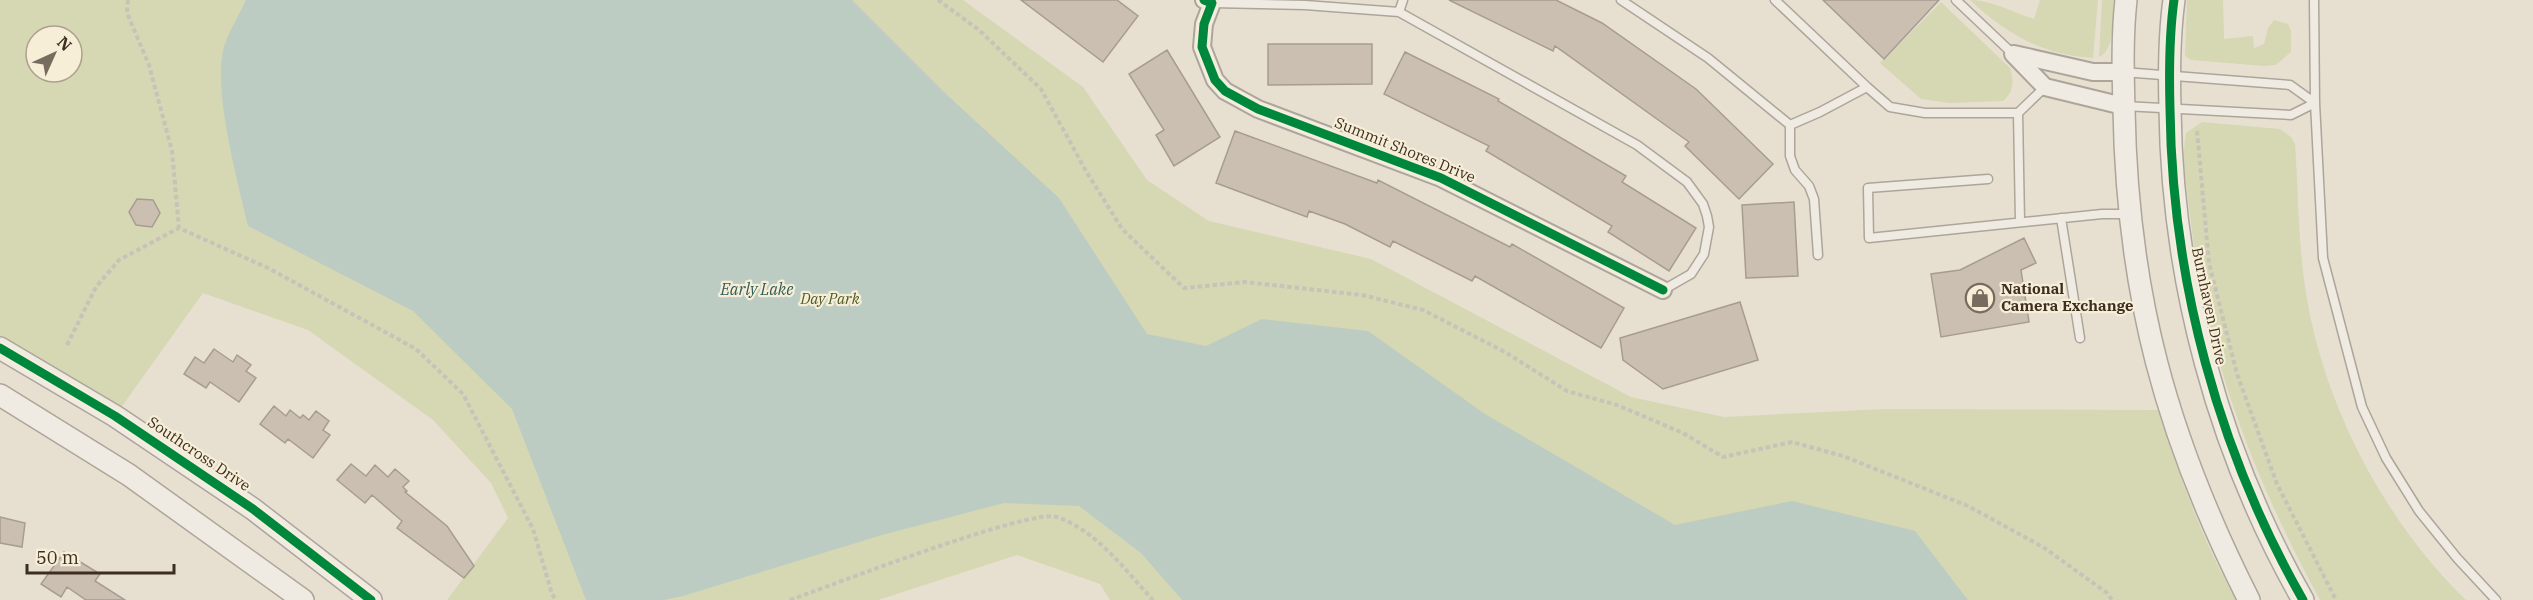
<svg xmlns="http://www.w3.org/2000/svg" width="2533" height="600" font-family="'IBM Plex Serif',serif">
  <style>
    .green { fill: #d6d7b3; fill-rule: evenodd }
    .water { fill: #bcccc2 }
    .building { fill: #cbbfb2; stroke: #a89c90; stroke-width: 1.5 }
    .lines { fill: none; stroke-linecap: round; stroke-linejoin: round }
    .service-casing { stroke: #ada599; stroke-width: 11 }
    .minor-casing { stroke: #ada599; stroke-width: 20 }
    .tertiary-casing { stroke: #ada599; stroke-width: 24 }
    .path { stroke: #c8c2b9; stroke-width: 4; stroke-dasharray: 4.5 3; stroke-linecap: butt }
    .service { stroke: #efebe3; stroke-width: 8 }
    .minor { stroke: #efebe3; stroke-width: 16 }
    .tertiary { stroke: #efebe3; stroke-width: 21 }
    .cycleway-casing { stroke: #f7eed8; stroke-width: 13 }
    .cycleway { stroke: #00873e; stroke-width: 9 }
    .labels { text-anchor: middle; stroke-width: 4.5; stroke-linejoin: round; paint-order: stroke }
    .street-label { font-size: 15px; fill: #3d2e20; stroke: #f7eed8 }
    .poi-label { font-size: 15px; font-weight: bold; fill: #3d2e20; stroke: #f7eed8; text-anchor: start }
    .park-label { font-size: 15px; font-style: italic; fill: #4d5a26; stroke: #f7eed8 }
    .water-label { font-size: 16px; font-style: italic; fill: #2f5d5a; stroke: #f7eed8 }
  </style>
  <rect width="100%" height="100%" fill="#e7e0d1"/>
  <path class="green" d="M0 0H963L1083 87 1147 180 1209 221 1371 259 1631 397 1724 417 1883 409 2158 410C2179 475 2202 540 2236 600H1110L1100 584 1017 555 878 600H447L508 518 491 483 433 420 308 330 203 293 115 416 0 348ZM36 36H72V72H36Z
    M1970 0C1992 0 2012 12 2034 19L2040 0H2098L2093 58C2043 55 2006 34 1970 0Z
    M2102 0H2114C2112 17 2116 49 2099 57Z
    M2187 0H2223L2224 39 2253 36 2254 48 2264 44 2268 28 2274 20 2288 24 2291 31V52L2276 65 2264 66 2191 60 2185 56Z
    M1941 2 2010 68C2014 81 2014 92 2003 101L1949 103 1921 99 1880 63Z
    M2202 122 2280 129 2291 137 2295 144C2298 186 2298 229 2303 271 2316 391 2380 517 2466 600H2320C2254 479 2205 352 2190 215 2187 188 2181 160 2186 133Z"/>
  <path class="water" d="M246 0H852L946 94 1059 198 1147 334 1206 346 1262 319 1368 331 1485 414 1675 525 1792 501 1915 531 1968 600H1182L1141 553 1079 506 1004 503 882 535 683 596 664 600H586L512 409 413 311 248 226C238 183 212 88 224 47 229 31 239 15 246 0Z"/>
  <path class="building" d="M1021 0H1117L1138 16 1103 62Z
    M1449 0H1556L1602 23 1696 89 1773 164 1739 199 1685 146 1689 142 1555 46 1553 51Z
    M1823 0H1939L1884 59Z
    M1268 44H1372V84L1268 85Z
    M1167 50 1220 137 1174 166 1156 135 1164 130 1129 74Z
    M1405 52 1499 99 1498 101 1626 176 1622 182 1696 228 1669 271 1608 232 1612 226 1486 151 1489 146 1384 94Z
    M1235 131 1377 183 1378 180 1510 247 1512 244 1624 308 1601 348 1475 276 1472 281 1393 241 1390 247 1345 224 1309 211 1307 217 1216 183Z
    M137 199 153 200 160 213 152 227 136 225 129 212Z
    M1794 202 1798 276 1746 278 1742 205Z
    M2024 238 2036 263 2021 270 2029 322 1941 337 1931 274 1960 270Z
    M1740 302 1758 360 1663 389 1623 360 1620 338Z
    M214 349 233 362 237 355 251 365 246 371 256 378 239 402 210 382 206 388 184 374 195 357 204 363Z
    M274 406 286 416 290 410 300 418 303 415 309 420 316 411 329 421 323 430 330 435 313 458 288 439 285 443 260 424Z
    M351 464 366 476 375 465 388 477 395 469 409 481 403 487 407 491 405 492 447 526 474 566 464 578 397 528 402 521 372 495 365 503 337 480Z
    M0 517 25 523 22 547 0 543Z
    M64 552 100 574 95 581 125 600H86L67 587 61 597 41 584Z"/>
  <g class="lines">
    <g class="service-casing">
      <path id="service" d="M1621 0 1708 58 1790 125V156L1795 170 1809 186 1814 199 1818 255
        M1775 0 1867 87
        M1956 0 2013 54
        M2314 0 2315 103 2323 258 2362 407 2386 458 2419 511 2457 558 2496 600
        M1212 3 1305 5 1399 12 1637 145 1687 182 1703 204 1707 216 1709 227 1704 254 1691 274 1663 290
        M1399 12 1403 0
        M2123 72 2290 85 2315 103 2291 115 2124 106
        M2018 113 2020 222
        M1790 125 1820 112 1867 87 1890 107 1925 113H2018L2045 87
        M1988 179 1868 188 1869 238 2102 214H2128
        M2061 218 2080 338"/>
    </g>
    <g class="minor-casing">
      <path id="minor" d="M1204 0 1212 3 1204 24 1202 47 1215 80 1225 91 1258 109 1441 178 1663 290
        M2013 54 2045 87 2123 106
        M2014 54 2093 72H2122"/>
    </g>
    <g class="tertiary-casing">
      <path id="tertiary" d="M2126 0C2122 36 2123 72 2124 109 2127 293 2166 436 2249 600
        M2174 0C2169 36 2169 73 2170 109 2172 280 2218 451 2303 600
        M0 348 115 416 253 509 371 600
        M0 395 129 475 303 600"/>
    </g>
    <path class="path" d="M128 0 127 13 149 65 172 151 179 228 270 269 416 349 463 394 533 529 552 594 556 600
      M938 0 979 30 1041 89 1086 171 1122 229 1184 288 1245 282 1362 295 1423 310 1505 352 1567 391 1617 405 1683 433 1723 457 1792 442 1843 456 1968 506 2043 547 2107 593 2112 600
      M2197 131 2209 263 2237 374 2277 484 2336 600
      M67 345 96 287 119 260 179 228
      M790 600C830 586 1030 508 1057 517 1097 531 1125 570 1153 600"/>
    <use href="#service" class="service"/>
    <use href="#minor" class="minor"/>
    <use href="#tertiary" class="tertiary"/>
    <g class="cycleway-casing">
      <path id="cycleway" d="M1204 0 1212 3 1204 24 1202 47 1215 80 1225 91 1258 109 1441 178 1663 290
        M2174 0C2169 36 2169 73 2170 109 2172 280 2218 451 2303 600
        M0 348 115 416 253 509 371 600"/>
    </g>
    <use href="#cycleway" class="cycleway"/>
  </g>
  <defs>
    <g id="shop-ring" transform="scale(1.5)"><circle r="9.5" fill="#f7eed8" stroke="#786c5e" stroke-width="1.5"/><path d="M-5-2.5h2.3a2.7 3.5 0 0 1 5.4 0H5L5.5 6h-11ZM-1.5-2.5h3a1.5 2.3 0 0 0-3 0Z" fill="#786c5e"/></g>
  </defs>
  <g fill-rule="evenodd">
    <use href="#shop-ring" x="1980" y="298"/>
  </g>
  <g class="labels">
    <g class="street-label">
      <text transform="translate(1405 150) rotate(22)" y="5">Summit Shores Drive</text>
      <text transform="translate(2209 306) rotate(78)" y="5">Burnhaven Drive</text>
      <text transform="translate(199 454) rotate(34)" y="5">Southcross Drive</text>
    </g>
    <g class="poi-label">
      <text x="2001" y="294">National<tspan x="2001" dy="17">Camera Exchange</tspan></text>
    </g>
    <g class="park-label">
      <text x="830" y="304">Day Park</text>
    </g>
    <g class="water-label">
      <text x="757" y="295">Early Lake</text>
    </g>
  </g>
  <g transform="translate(54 54) rotate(45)"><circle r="28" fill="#f7eed8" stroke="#ada18e" stroke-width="1.5"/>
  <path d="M0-4.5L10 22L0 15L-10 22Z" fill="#786c5e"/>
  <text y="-9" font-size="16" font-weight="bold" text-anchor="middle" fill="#3d2e20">N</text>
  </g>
  <path d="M27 564v9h147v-9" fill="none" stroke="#3d2e20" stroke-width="3"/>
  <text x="36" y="564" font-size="18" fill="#3d2e20" stroke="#f7eed8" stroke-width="4.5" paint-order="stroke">50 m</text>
</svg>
